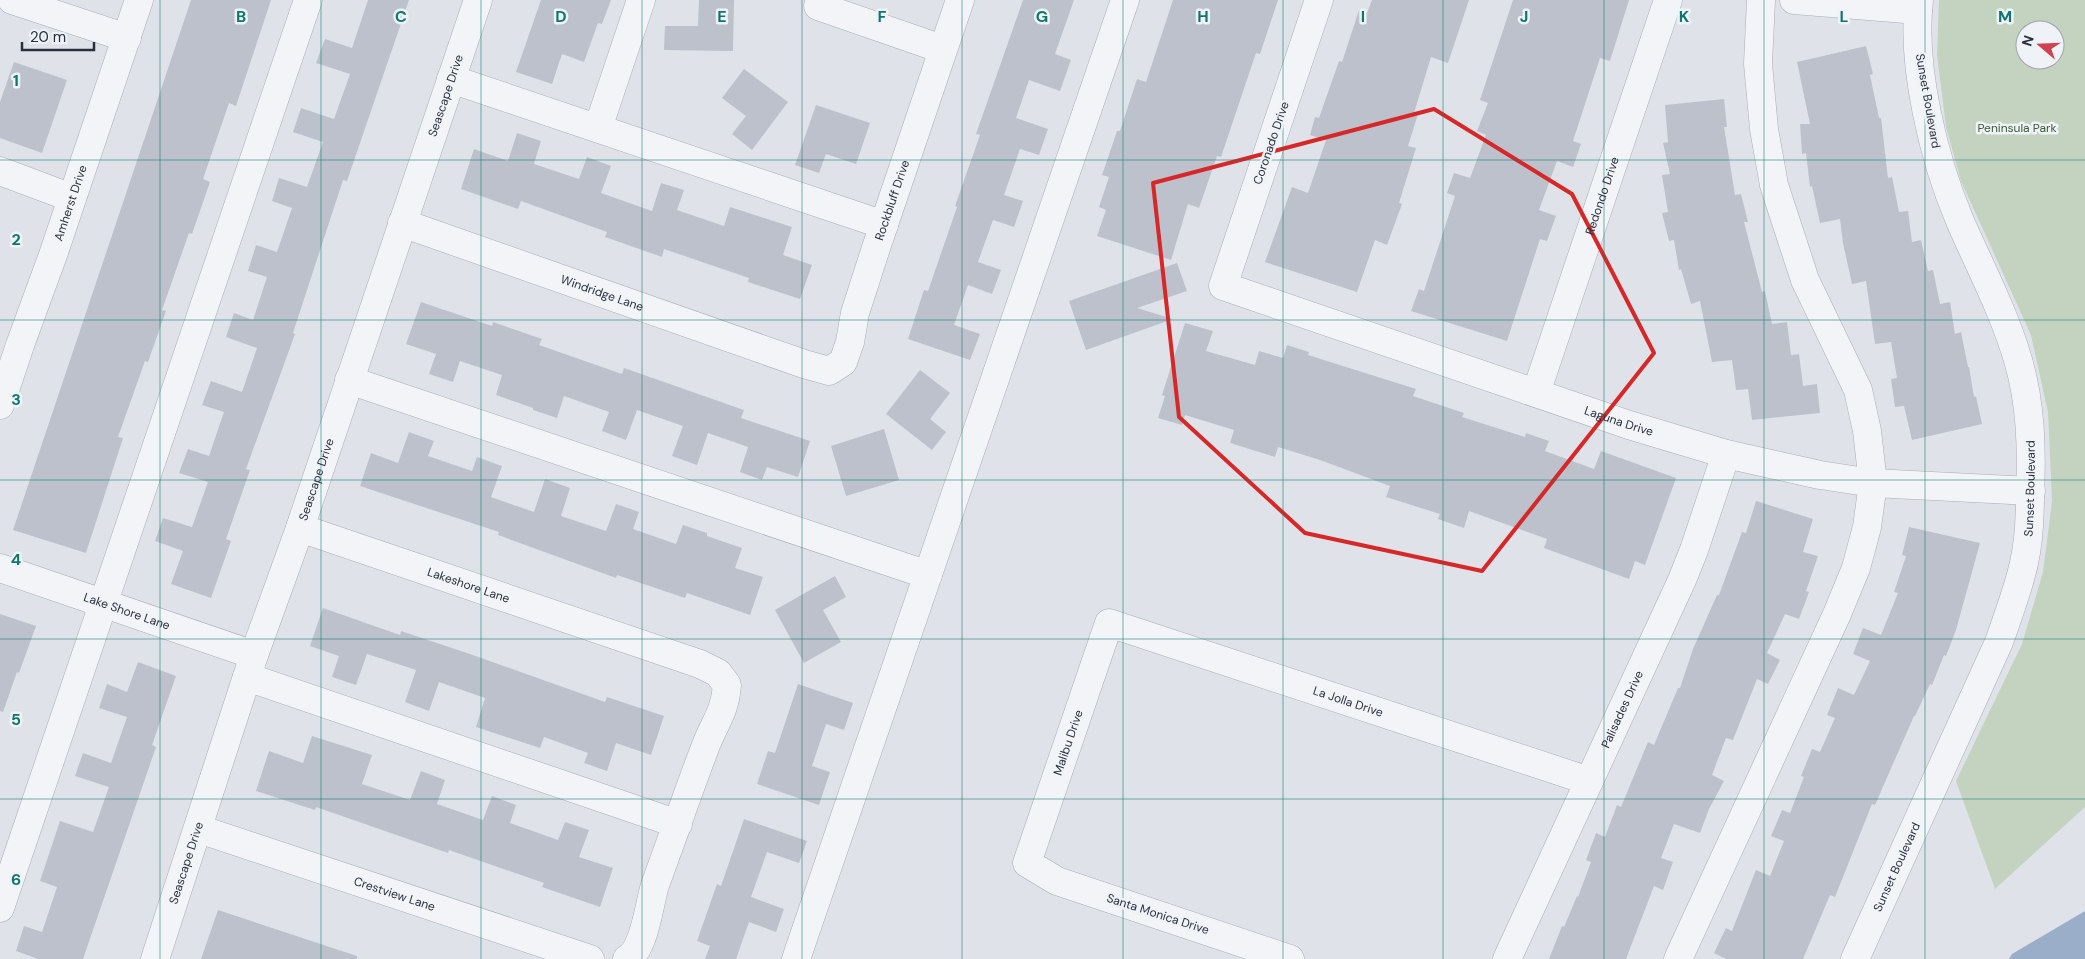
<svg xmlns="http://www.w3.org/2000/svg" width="2085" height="959" font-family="'DM Sans',sans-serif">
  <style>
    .green { fill: #c4d3c0; fill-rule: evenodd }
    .water { fill: #9aaec9 }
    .building { fill: #bcc1cc }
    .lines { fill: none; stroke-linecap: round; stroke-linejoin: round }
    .minor-casing { stroke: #a8adb6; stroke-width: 29 }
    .minor { stroke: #f2f4f7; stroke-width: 28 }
    .marked { fill: none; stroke: #d62828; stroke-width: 4; stroke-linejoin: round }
    .grid { fill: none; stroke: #0f766e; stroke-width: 1; stroke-opacity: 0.55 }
    .labels { text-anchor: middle; stroke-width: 5; stroke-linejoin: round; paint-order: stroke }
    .street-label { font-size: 12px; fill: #283040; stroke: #eff2f6 }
    .park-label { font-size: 12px; fill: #3a5c35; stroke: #eff2f6 }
    .grid-label { font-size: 16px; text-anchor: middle; font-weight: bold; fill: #0f766e; stroke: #eff2f6; stroke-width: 5; stroke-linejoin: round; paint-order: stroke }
  </style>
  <rect width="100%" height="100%" fill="#dfe3e9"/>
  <path class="green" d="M1939 0H2085V807L1995 889 1956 781 2022 644 2043 572 2052 501 2048 412 2031 335 1961 181 1946 127 1937 55ZM2025 30H2055V60H2025Z"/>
  <path class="water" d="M2085 911V959H2009L2012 954Z"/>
  <path class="building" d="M191 0H271L236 106 229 103 203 179 210 182 192 234 189 233 162 310 166 311 148 362 145 361 118 437 123 438 86 553 13 530Z
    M368 0H409L347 181 343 180 293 333 295 334 246 469 250 470 226 539 231 541 211 598 171 584 183 551 155 541 163 518 192 527 208 482 179 473 188 449 209 456 224 412 202 405 211 381 242 392 257 348 226 337 234 313 253 320 267 277 248 271 256 245 277 252 292 208 272 201 279 178 307 187 323 142 293 132 301 108 334 119 350 74 316 63 325 39 352 48Z
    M541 0H611L602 24 598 23 584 62 562 54 552 84 516 72Z
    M699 0H734L733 51 664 50 665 26H698Z
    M1023 0H1074L1055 54 1071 60 1060 91 1029 80 1016 118 1048 129 1039 155 1020 149 1004 195 1023 201 1014 227 993 220 978 262 1001 270 992 294 968 285 954 325 980 334 970 360 908 339 924 290 928 291 957 207 955 206 980 135 976 134Z
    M1173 0H1278L1260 54 1256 53 1221 157 1217 156 1199 208 1188 204 1171 260 1097 236 1106 210 1099 207 1109 177 1102 175 1117 131H1120L1137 79 1146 82Z
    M1372 0H1469L1448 63 1431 57 1414 113 1418 114 1408 146 1416 148 1399 203 1402 204 1387 245 1375 240 1357 292 1265 262 1292 187 1308 193 1326 140 1310 135 1315 117 1319 118 1339 61 1342 62 1359 10 1367 13Z
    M1513 0H1629L1610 61 1600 58 1573 141 1581 144 1573 167 1557 161 1539 210 1556 216 1547 241 1540 239 1507 341 1411 311 1419 289 1424 291 1455 196 1447 193 1454 173 1470 178 1486 135 1477 131 1488 103 1480 100Z
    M1866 46 1873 74 1870 75 1879 118H1881L1888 178 1892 177 1899 212 1908 211 1912 242 1921 240 1928 271 1933 270 1940 304 1950 302 1955 334 1961 332 1968 367H1969L1974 397 1976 396 1982 424 1912 440 1904 406 1895 407 1891 379 1897 378 1891 342 1875 344 1866 281 1852 284 1843 243 1840 219 1820 223 1812 186 1810 187 1806 153 1802 154 1800 124H1810L1797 62Z
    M14 62 67 80 42 153 0 138V102Z
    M744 69 788 102 752 150 732 134 746 116 722 98Z
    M1724 99 1727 127H1724L1735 195 1741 194 1748 222H1744L1762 292 1765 291 1772 324 1787 322 1791 355 1799 354 1803 386 1817 384 1820 413 1752 420 1748 389 1736 390 1732 360 1712 362 1700 301 1691 304 1681 269 1679 270 1674 240 1669 241 1662 213 1668 212 1662 175 1670 174 1663 143 1668 142 1665 105Z
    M816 105 870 123 856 164 826 154 819 173 795 165Z
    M517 133 541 141 534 164 579 179 587 157 611 166 601 193 652 211 661 183 684 190 677 210 724 226 730 207 792 227 783 255 812 265 800 299 748 282 749 278 664 249 662 257 605 237 607 232 521 201 518 209 461 189 474 149 508 161Z
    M1177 263 1187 291 1137 308 1173 319 1086 350 1069 301Z
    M421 302 492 326 493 322 542 339 539 345 622 374 624 368 744 410 741 418 810 441 798 477 767 467 762 480 740 472 748 447 708 433 697 465 672 456 683 426 637 410 626 440 602 431 609 412 564 396 557 418 533 410V408L496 395 502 375 460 361 453 382 429 374 436 354 406 344Z
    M1185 323 1213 331 1206 351 1255 365 1259 351 1283 358 1287 345 1309 352 1308 355 1416 389 1413 396 1464 413 1462 417 1525 437 1526 433 1549 441 1545 451 1594 469 1601 451 1676 478 1645 565 1635 561 1629 579 1544 548 1547 539 1469 511 1464 528 1438 519 1440 514 1386 497 1390 486 1320 460 1278 447 1275 457 1230 443 1234 430 1185 415 1182 425 1158 418 1165 396 1162 395Z
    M920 370 950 393 930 419 946 432 932 450 886 414Z
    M884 429 899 480 846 496 831 446Z
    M409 432 434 441 428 456 472 471 477 457 502 466 491 497 534 512 545 479 570 488 561 516 606 531 616 504 639 512 633 529 676 544 683 525 707 533V536L742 548 735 568 763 577 750 615 687 593 685 598 617 575 616 578 498 535 499 532 360 486 371 453 398 463Z
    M1756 501 1813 519 1803 552 1818 556 1806 591 1809 592 1799 619 1785 614 1767 653 1780 660 1768 684 1757 679 1733 740 1726 738 1712 775 1724 781 1709 809 1700 833 1674 824 1661 858 1673 862 1663 890 1654 886 1626 959H1549L1562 926 1564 927 1577 896 1578 897 1591 862 1586 860 1596 833 1605 837 1617 805 1621 807 1648 742 1654 745 1678 688H1680L1693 649 1717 595H1719L1742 532 1746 533Z
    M1909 527 1980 543 1956 630 1946 656 1944 655 1932 685 1930 684 1915 716H1914L1875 805 1872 804 1835 897 1830 895 1803 959H1726L1714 953 1726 928 1732 931 1756 870 1770 876 1784 841 1771 836 1782 810 1790 813 1804 777 1801 776 1812 749 1820 752 1835 718 1827 715 1838 688 1854 695 1870 661 1853 654 1863 628 1881 635 1898 593 1894 592 1906 556 1902 555Z
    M835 576 846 597 823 610 841 642 804 663 775 610Z
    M323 608 400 635 401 631 470 654 605 702 607 697 664 716 651 755 616 743 607 771 584 763 588 753 544 737 540 748 500 735 476 727 485 698 439 682 429 711 405 702 416 670 367 654 356 685 332 677 339 656 310 646Z
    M0 614 36 626 19 673 17 672 3 712 0 711Z
    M138 662 176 676 152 745 156 747 83 959H38L16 951 24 926 42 932 57 887 40 881 60 821 93 832 109 787 75 776 83 753 111 763 127 717 99 708 107 684 127 692Z
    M798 684 853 703 844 730 826 724 812 766 830 772 819 805 757 784 768 751 775 753Z
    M312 736 372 755 362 784 410 800 421 771 445 780 437 804 483 820 492 796 516 805 510 823 558 840 565 822 589 830 579 857 613 868 600 907 542 887 544 883 449 850 448 853 316 807 315 810 256 791 269 751 303 763Z
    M744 819 807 841 799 863 767 852 751 897 784 909 776 932 749 922 736 959H705L710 946 697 941 717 884 721 886Z
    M218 910 357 956V959H201Z"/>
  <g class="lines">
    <g class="minor-casing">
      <g id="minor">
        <path d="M12 0 127 38"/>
        <path id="s1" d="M1319 0 1223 286 1629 425 1726 454 1820 475 1873 483 2031 491"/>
        <path d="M1794 0 1918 10"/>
        <path d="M818 6 942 49"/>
        <path d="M451 79 884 225"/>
        <path d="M598 128 641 0"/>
        <path d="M0 171 72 198"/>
        <path id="s2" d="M402 223 804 364 829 371 843 362 850 342 855 313 876 248 960 0"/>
        <path d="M349 380 928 575"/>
        <path id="s3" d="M1536 393 1668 0"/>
        <path id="s4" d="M0 405 20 345 53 255 139 0"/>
        <path id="s5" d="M300 528 700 664 718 673 727 685C725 712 715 722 706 745 688 792 672 839 655 885 649 904 645 949 627 959"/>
        <path id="s6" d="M0 568 254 655"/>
        <path d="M247 677 678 824"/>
        <path id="s7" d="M199 829 590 959"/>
        <path d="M0 908 308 0"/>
        <path id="s8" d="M155 959 254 655 300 528 478 0"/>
        <path d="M796 959 1125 0"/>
        <path id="s9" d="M1290 959 1057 881 1027 863 1109 623 1589 781"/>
        <path id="s10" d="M1507 959 1682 580 1694 550 1726 454"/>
        <path d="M1678 959 1837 614 1856 568 1867 527 1873 483 1867 431 1858 390 1805 280 1774 185 1764 129 1758 64 1761 0"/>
        <path id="s11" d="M1855 959 1999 642C2008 616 2018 590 2024 563 2029 541 2030 517 2030 495 2032 450 2031 404 2018 360 2004 312 1980 267 1960 221 1934 160 1911 66 1919 0"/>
      </g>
    </g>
    <use href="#minor" class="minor"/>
  </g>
  <path class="marked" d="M1434 109 1572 194 1654 353 1482 571 1305 533 1179 417 1153 183Z"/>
  <path class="grid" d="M160 0V959M321 0V959M481 0V959M642 0V959M802 0V959M962 0V959M1123 0V959M1283 0V959M1443 0V959M1604 0V959M1764 0V959M1925 0V959M0 160H2085M0 320H2085M0 480H2085M0 639H2085M0 799H2085"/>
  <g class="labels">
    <g class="street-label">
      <text dy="4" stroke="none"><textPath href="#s8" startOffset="911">Seascape Drive</textPath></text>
      <text transform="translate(1928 101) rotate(80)" y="4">Sunset Boulevard</text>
      <text transform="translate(1271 143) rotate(-71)" y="4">Coronado Drive</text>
      <text dy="4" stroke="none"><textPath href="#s3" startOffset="208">Redondo Drive</textPath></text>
      <text dy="4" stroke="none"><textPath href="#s2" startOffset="638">Rockbluff Drive</textPath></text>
      <text dy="4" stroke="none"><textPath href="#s4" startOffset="214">Amherst Drive</textPath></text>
      <text dy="4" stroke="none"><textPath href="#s2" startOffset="212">Windridge Lane</textPath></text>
      <text dy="4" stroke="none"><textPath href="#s1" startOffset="720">Laguna Drive</textPath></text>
      <text dy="4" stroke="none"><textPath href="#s8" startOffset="506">Seascape Drive</textPath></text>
      <text dy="4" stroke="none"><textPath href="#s11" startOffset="506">Sunset Boulevard</textPath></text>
      <text dy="4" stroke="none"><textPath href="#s5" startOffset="178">Lakeshore Lane</textPath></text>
      <text dy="4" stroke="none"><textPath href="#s6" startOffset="134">Lake Shore Lane</textPath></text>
      <text dy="4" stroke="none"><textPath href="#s9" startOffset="786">La Jolla Drive</textPath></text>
      <text dy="4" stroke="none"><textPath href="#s10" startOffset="275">Palisades Drive</textPath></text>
      <text dy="4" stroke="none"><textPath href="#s9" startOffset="408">Malibu Drive</textPath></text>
      <text dy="4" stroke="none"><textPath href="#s8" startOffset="101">Seascape Drive</textPath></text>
      <text dy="4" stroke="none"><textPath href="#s11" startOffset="101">Sunset Boulevard</textPath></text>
      <text dy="4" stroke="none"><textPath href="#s7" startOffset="206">Crestview Lane</textPath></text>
      <text transform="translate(1158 914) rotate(18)" y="4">Santa Monica Drive</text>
    </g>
    <g class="park-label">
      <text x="2017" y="132">Peninsula Park</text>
    </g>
  </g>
  <g class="grid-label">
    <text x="241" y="22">B</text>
    <text x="401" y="22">C</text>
    <text x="561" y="22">D</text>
    <text x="722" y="22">E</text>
    <text x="882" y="22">F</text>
    <text x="1042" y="22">G</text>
    <text x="1203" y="22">H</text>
    <text x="1363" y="22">I</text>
    <text x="1524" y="22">J</text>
    <text x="1684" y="22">K</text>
    <text x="1844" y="22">L</text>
    <text x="2005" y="22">M</text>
    <text x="16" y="86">1</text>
    <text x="16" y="245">2</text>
    <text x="16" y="405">3</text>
    <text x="16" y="565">4</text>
    <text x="16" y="725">5</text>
    <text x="16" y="885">6</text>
  </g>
  <g transform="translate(2040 45) rotate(289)"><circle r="24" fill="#eff2f6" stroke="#9fa4ad"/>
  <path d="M0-4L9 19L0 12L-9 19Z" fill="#d04251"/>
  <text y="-8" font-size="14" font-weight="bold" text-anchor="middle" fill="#283040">N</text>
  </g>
  <path d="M22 42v8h72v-8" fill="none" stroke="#283040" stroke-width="2.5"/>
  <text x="30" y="42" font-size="15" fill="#283040" stroke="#eff2f6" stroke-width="4" paint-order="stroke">20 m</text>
</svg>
